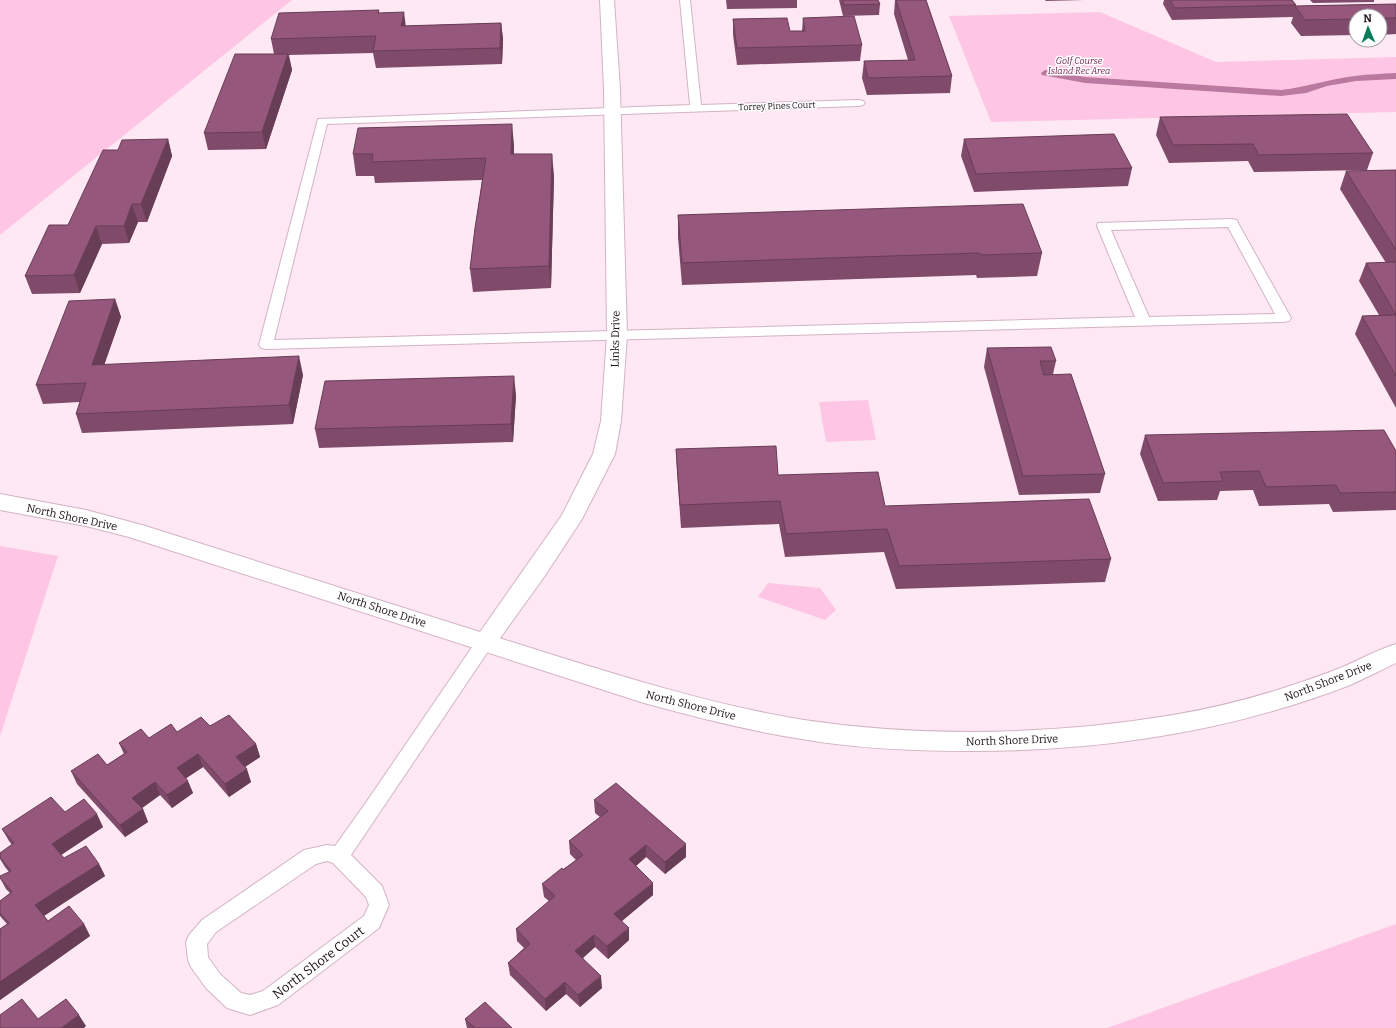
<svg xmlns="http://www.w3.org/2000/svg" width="1396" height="1028" font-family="Bitter,serif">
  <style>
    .green { fill: #fec6e4 }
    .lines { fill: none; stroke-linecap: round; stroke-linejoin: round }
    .stream { fill: #ba799e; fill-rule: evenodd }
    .service-casing { stroke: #d4b2c4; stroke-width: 2 }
    .minor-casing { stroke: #d4b2c4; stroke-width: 2 }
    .tertiary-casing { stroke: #d4b2c4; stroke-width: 2 }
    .service { fill: #fff; fill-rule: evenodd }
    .minor { fill: #fff; fill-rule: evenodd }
    .tertiary { fill: #fff; fill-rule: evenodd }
    .wall { fill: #804b6a }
    .shaded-wall { fill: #683d56 }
    .building { fill: #95577b; stroke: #683d56 }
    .labels { text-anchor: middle; stroke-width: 3; stroke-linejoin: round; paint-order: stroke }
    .far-park-label { font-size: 9px; font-style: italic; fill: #722355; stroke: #fff }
    .far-street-label { font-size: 9px; fill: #1f131a; stroke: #fff }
    .street-label { font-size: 11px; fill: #1f131a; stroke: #fff }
    .near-street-label { font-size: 13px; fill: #1f131a; stroke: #fff }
  </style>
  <rect width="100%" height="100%" fill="#fde8f3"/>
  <path class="green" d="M0 0H292L0 235Z
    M1100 12 1216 62 1396 57V112L991 122 949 16Z
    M868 400 876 440 826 442 819 402Z
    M0 546 58 556 0 736Z
    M768 583 820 588 836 610 825 620 758 597Z
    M1396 924V1028H1107Z"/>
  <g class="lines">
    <path class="stream" d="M1045 70 1085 77 1281 90C1306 87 1330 79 1355 76 1368 74 1383 74 1396 73V79L1356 81 1327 86 1306 93 1281 96 1085 83 1042 75 1041 73Z"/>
    <g class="service-casing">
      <path id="service" d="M680 0H690L701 105 859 100 863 101 865 103 863 105 859 106 327 124 274 340 1135 317 1097 226 1098 223 1232 219 1237 220 1238 223 1291 318 1289 321 1284 322 266 349 261 348 259 345 318 119 690 105ZM1228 227 1275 314 1149 317 1111 230Z
        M485 635 491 637 494 642 491 647 351 855 382 886 389 905 379 928 278 1005 250 1015 227 1008 206 988 191 967 188 960 186 942 189 935 202 920 304 850 327 845 335 846 365 804 479 637ZM327 861 333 863 366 897 369 905 364 916 263 991 250 995 241 993 220 974 208 957 207 944 216 932 316 864Z"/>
    </g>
    <g class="minor-casing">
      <path id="minor" d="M600 0H614L620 89 627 335 621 421 615 454 582 519 544 577 493 648 485 651 477 648 473 642 562 515 593 454 601 421 607 335 604 89Z"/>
    </g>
    <g class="tertiary-casing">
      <path id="tertiary" d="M0 494 86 510 142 525C262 563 382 601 502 639 602 670 700 703 804 720 924 738 1054 735 1173 715 1227 706 1279 691 1330 672 1353 664 1373 651 1396 644V663C1381 670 1366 678 1350 685 1229 732 1101 751 972 751 915 751 858 749 802 739 749 731 696 717 644 703L129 537 86 526 0 510Z"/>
    </g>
    <use href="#service" class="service"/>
    <use href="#minor" class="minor"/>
    <use href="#tertiary" class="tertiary"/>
  </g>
  <path class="wall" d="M726 0H797V8L727 9Z
    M839 0H878L880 4 879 15 843 16Z
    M895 0H926L952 76 950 93 867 95 862 78 864 61 908 60 894 14Z
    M1045 0H1084L1046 1Z
    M1164 0H1292L1296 5V6L1396 4V34L1380 35V16H1356V35L1301 36 1291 23 1293 17 1172 20 1163 4Z
    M1310 0H1374V2L1313 3Z
    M379 10V13L405 26 501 23 503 39 502 64 376 68 373 53 289 55 292 70 266 149 208 150 204 133 274 54 271 39Z
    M803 18 862 45 860 61 737 65 733 35V19L790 31H802Z
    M1160 117 1373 153 1367 170 1254 172 1248 161 1169 163 1156 135Z
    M168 139 172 156 147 222H138L129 243 102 244 80 293 32 294 25 276 68 225 118 150Z
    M964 139 1132 168 1128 186 974 192 961 156Z
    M514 145V154L554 176 551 288 473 292 470 269 482 180 375 183 374 176H356L353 154Z
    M1396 170V408L1355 334 1362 316 1379 315 1359 281 1366 263H1386L1340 189 1346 171Z
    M678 215 1042 253 1037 276 977 278 976 275 682 285 678 238Z
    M115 299 121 317 104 364 303 375 293 424 82 433 76 414 80 402 43 404 36 385Z
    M987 348 1056 361 1053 374 1105 474 1100 493 1019 495 984 367Z
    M516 395 513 442 319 448 315 429Z
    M1145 435 1396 451V510L1333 512 1329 504 1259 506 1253 490 1220 491 1217 500 1158 501 1140 454Z
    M676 449 778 475 885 506 1111 559 1105 582 896 589 884 552 785 557 779 524 681 528 677 472Z
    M210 726 256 744 260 757 245 767 251 782 229 797 203 767 186 778 193 793 172 808 160 795 142 808 143 809 148 822 125 837 77 784 71 771 107 765 124 754 119 743 149 738 177 732Z
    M594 800 686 857 665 874 646 857 636 866 653 895 621 921 629 940 608 959 595 947 583 958 602 988 580 1007 566 994 546 1011 510 975 508 963 524 948 517 941 516 929 549 901 544 897 542 884 576 860 570 854 569 841 600 817 595 813Z
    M65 812 103 827 61 855 64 858 99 864 105 876 44 916 48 921 84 924 90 936 0 1000V929L7 924 0 916V901L10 893 6 889 0 878 9 872 5 867 0 859V853L12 845 9 841 2 829Z
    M465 1019 512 1028H467Z"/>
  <path class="shaded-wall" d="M404 12 406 28 401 26Z
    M501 23 503 39 502 64 500 48Z
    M288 54 292 70 266 149 262 132Z
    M512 124 514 145 513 175 511 154Z
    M168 139 172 156 147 222 141 204Z
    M552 154 554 176 551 288 549 266Z
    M132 204 138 222 129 243 124 226Z
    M96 226 102 244 80 293 74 275Z
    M115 299 121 317 98 383 92 365Z
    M299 356 303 375 293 424 289 405Z
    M514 376 516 395 513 442 511 424Z
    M256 744 260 757 240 770 236 757Z
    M198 754 203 767 182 781 177 768Z
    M247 769 251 782 229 797 225 784Z
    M188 781 193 793 172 808 167 795Z
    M155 782 160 795 138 811 132 798Z
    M143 809 148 822 125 837 120 825Z
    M97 814 103 827 58 857 52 844Z
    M686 844V857L665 874V862Z
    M646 845V857L629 872V859Z
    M99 864 105 876 42 917 35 905Z
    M653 883V895L615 927 614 914Z
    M84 924 90 936 0 1000V982Z
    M629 928V940L608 959 607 946Z
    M594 935 595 947 577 963 575 951Z
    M601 976 602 988 580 1007 578 995Z
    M565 982 566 994 546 1011 545 999Z
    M79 1015 86 1026 84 1028H61Z"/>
  <path class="building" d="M843 0H878L880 4 844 5Z
    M896 0H926L952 76 868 78 864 61 915 60Z
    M1170 0H1292L1296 5 1175 8Z
    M1396 4V18H1380V16H1356V19L1305 20 1295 6Z
    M379 10 378 13 404 12 401 26 501 23 500 48 373 51 376 36 271 39 279 13Z
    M854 16 862 45 737 48 733 19 787 18 790 31H805L803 18Z
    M235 54H288L262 132 204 133Z
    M1347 114 1373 153 1259 155 1253 144 1173 145 1160 117Z
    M512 124 511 154H552L549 266 470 269 475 228 486 158 372 162 373 154H353L358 128Z
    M1114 134 1132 168 976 174 964 139Z
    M168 139 141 204H132L124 226H96L74 275 25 276 49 225H68L103 150H118L122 140Z
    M1396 170V250L1346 171Z
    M1023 204 1042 253 980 255 979 253 682 263 678 215Z
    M1396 262V315L1366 263Z
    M115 299 92 365 299 356 289 405 76 414 86 383 36 385 69 301Z
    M1396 315V376L1362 316Z
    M1051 347 1056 361H1040L1044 375 1071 374 1105 474 1023 476 987 348Z
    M514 376 511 424 315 429 325 381Z
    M1384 430 1396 451V492L1340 493 1336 485 1266 487 1259 471 1220 472 1223 481 1163 483 1145 435Z
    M776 446 778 475 878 472 885 506 1089 499 1111 559 899 566 887 529 786 534 780 501 680 505 676 449Z
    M229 715 256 744 236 757 247 769 225 784 198 754 177 768 188 781 167 795 155 782 132 798 143 809 120 825 71 771 98 754 107 765 127 752 119 743 141 729 149 738 171 724 177 732 201 717 210 726Z
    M616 783 686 844 665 862 646 845 629 859 653 883 614 914 629 928 607 946 594 935 575 951 601 976 578 995 565 982 545 999 508 963 530 944 516 929 555 896 542 884 562 868 563 870 583 855 569 841 608 811 594 800Z
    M51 797 65 812 84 799 97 814 52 844 64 858 86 846 99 864 35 905 48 921 69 906 84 924 0 982V929L9 923 0 913V901L12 892 0 878V876L11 871 0 857V853L14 843 2 829Z
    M22 999 38 1019 66 999 79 1015 61 1028H0V1015Z
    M485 1002 512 1028H475L465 1019Z"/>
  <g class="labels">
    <g class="far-park-label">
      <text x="1079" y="64">Golf Course<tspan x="1079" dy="10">Island Rec Area</tspan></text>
    </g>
    <g class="far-street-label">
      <text transform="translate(777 106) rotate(-2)" y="3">Torrey Pines Court</text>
    </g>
    <g class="street-label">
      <text transform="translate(615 339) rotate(-89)" y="4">Links Drive</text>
      <text transform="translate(72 517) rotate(12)" y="4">North Shore Drive</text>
      <text transform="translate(382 609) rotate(18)" y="4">North Shore Drive</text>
      <text transform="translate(1328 681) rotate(-21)" y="4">North Shore Drive</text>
      <text transform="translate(691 705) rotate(14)" y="4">North Shore Drive</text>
      <text transform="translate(1012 740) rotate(-2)" y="4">North Shore Drive</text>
    </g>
    <g class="near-street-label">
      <text transform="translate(318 962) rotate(-37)" y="5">North Shore Court</text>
    </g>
  </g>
  <g transform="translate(1368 28) rotate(358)"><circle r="19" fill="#ffffff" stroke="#a5a1a3"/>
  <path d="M0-3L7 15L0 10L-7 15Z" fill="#087d5a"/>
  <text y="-6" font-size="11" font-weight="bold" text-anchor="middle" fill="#1f131a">N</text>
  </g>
</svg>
